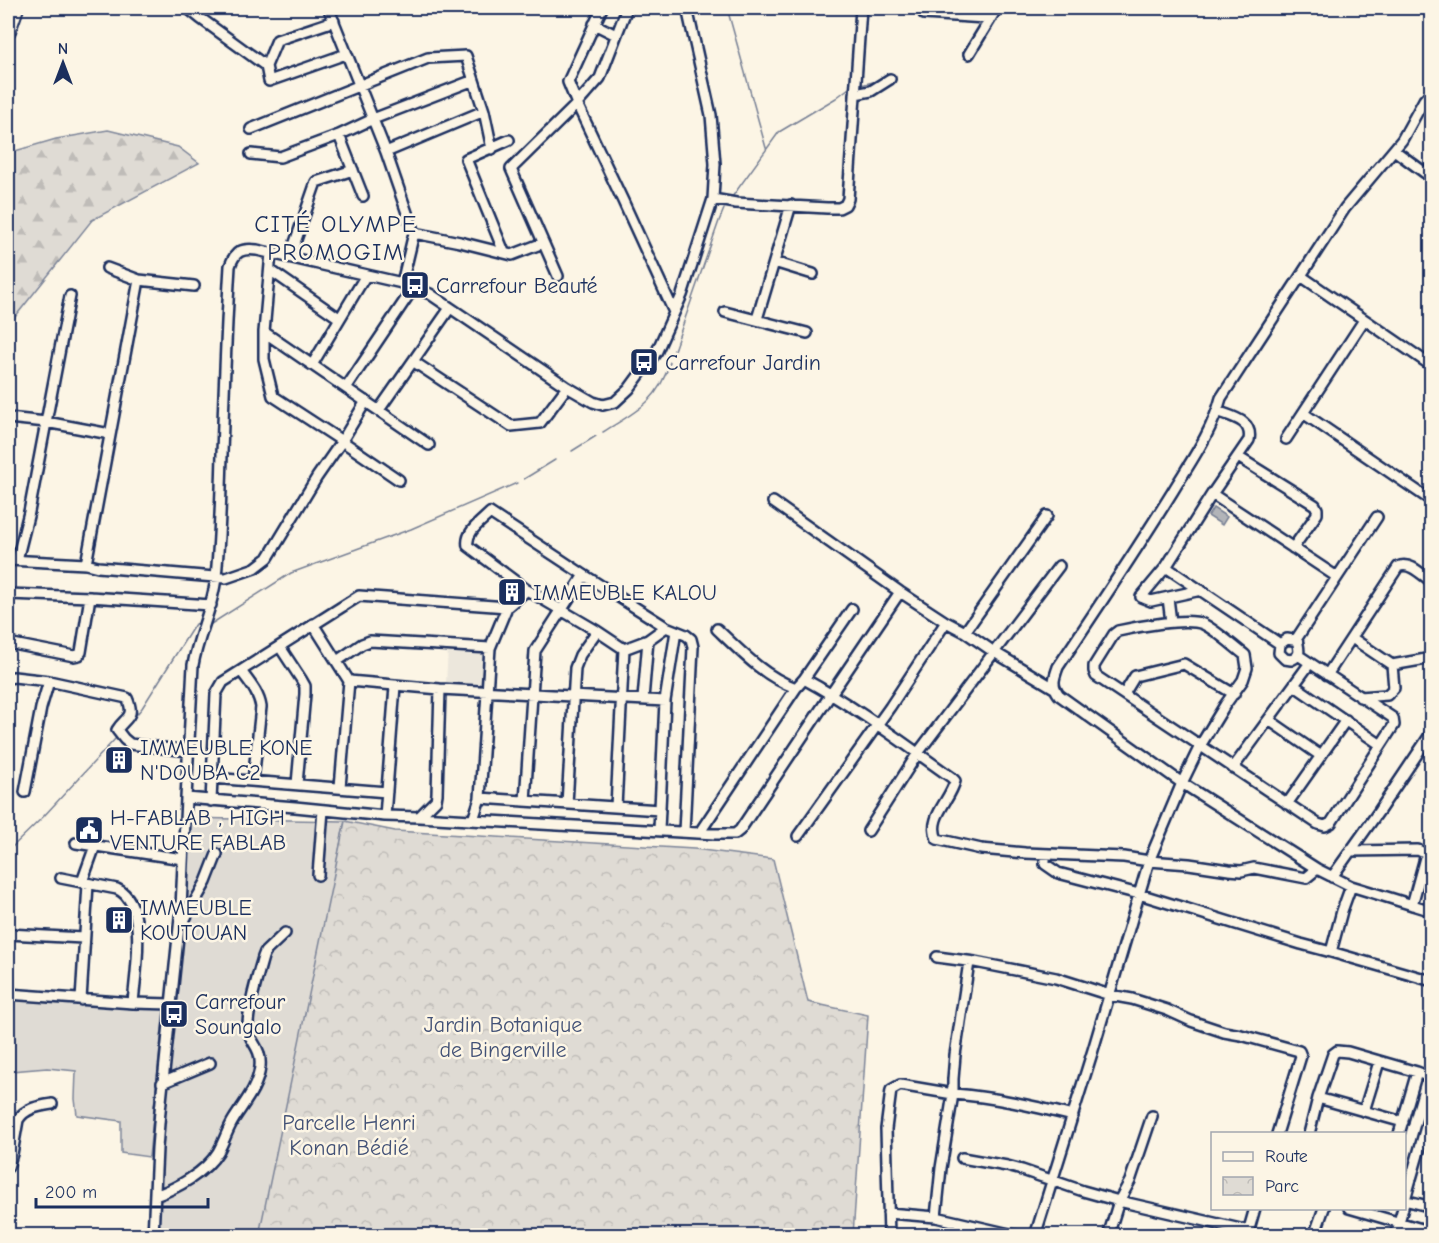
<svg xmlns="http://www.w3.org/2000/svg" width="1439" height="1243" font-family="'Comic Neue',sans-serif">
  <style>
    .built { fill: #ece7dc }
    .green { fill: #dfdbd4; stroke: #7d8599; stroke-width: 1.5 }
    .forest { fill: url(#forest-firs); stroke: #7d8599; stroke-width: 1.5 }
    .park { fill: url(#park-crowns); stroke: #7d8599; stroke-width: 1.5 }
    .water { fill: #b2b4b8; stroke: #767f94; stroke-width: 1.5 }
    .lines { fill: none; stroke-linecap: round; stroke-linejoin: round }
    .stream { stroke: #767f94; stroke-width: 1.5 }
    .minor-casing { stroke: #1b2f5e; stroke-width: 14 }
    .highway-casing { stroke: #1b2f5e; stroke-width: 18 }
    .minor { stroke: #fcf5e5; stroke-width: 9 }
    .highway { stroke: #fcf5e5; stroke-width: 14 }
    .labels { text-anchor: middle; stroke-width: 5; stroke-linejoin: round; paint-order: stroke }
    .poi-label { font-size: 22px; fill: #1b2f5e; stroke: #fcf5e5; text-anchor: start }
    .park-label { font-size: 22px; fill: #425176; stroke: #fcf5e5 }
    .neighbourhood-label { font-size: 24px; letter-spacing: 1.5px; fill: #1b2f5e; stroke: #fcf5e5 }
  </style>
  <defs>
    <pattern id="forest-firs" width="22" height="20" patternUnits="userSpaceOnUse" patternTransform="scale(1.5)"><rect width="22" height="20" fill="#dfdbd4"/><path d="M5 1l3.5 6h-7zM16 11l3.5 6h-7z" fill="#bfbcb8"/></pattern>
    <pattern id="park-crowns" width="20" height="18" patternUnits="userSpaceOnUse" patternTransform="scale(1.5)"><rect width="20" height="18" fill="#dfdbd4"/><path d="M2 6a3 3 0 1 1 6 0M12 15a3 3 0 1 1 6 0" fill="none" stroke="#bfbcb8"/></pattern>
  </defs>
  <rect width="100%" height="100%" fill="#fcf5e5"/>
  <filter id="ink" filterUnits="userSpaceOnUse"><feTurbulence type="fractalNoise" baseFrequency=".0167" numOctaves="2"/><feDisplacementMap in="SourceGraphic" scale="12" xChannelSelector="R" yChannelSelector="G"/><feConvolveMatrix kernelMatrix="1 2 1 2 8 2 1 2 1" color-interpolation-filters="sRGB"/></filter>
  <g filter="url(#ink)">
    <path class="built" d="M448 649 485 651 483 686 446 683Z"/>
    <path class="green" d="M183 818 345 821 263 1235 153 1236Z
      M8 996 164 1009 149 1157 121 1153V1121L77 1115 75 1099 76 1071 47 1068 11 1071 8 1076Z"/>
    <path class="forest" d="M108 130 178 147 199 163 92 220 15 317 8 332V153L56 139Z"/>
    <path class="park" d="M345 821 395 831 694 849 773 859 808 1002 868 1015 853 1235H259Z"/>
    <path class="water" d="M1213 508 1227 517 1222 525 1208 516Z"/>
    <g class="lines">
      <path class="stream" d="M727 8 766 148
        M861 85 877 81
        M732 197 779 132 836 98 849 88
        M672 356 719 221 724 209
        M603 432C637 411 658 402 670 362
        M572 451 596 436
        M524 479 555 460
        M208 623 211 624 291 573 411 529 517 483
        M122 732 142 708 195 624 200 623
        M8 851 43 817 116 738"/>
      <g class="minor-casing">
        <path id="minor" d="M190 8V10L200 18 266 66
          M602 8 568 82 577 104 623 201 674 312
          M925 8 924 14 985 18 986 8
          M330 12 386 152 414 233 402 283
          M334 21 277 40 266 66 269 81 346 54
          M594 24 616 35
          M969 54 997 8
          M1432 91 1424 100 1402 140 1345 208 1221 398C1212 432 1191 461 1173 491 1136 551 1097 609 1058 667 1054 679 1051 684 1059 695L1182 783 1317 869 1351 886 1432 911
          M855 94 871 91 890 79
          M251 129 428 58 466 56 484 111 492 149
          M339 135 363 196
          M1394 150 1432 178
          M386 152 484 111
          M251 154 280 157 339 135 373 119 474 80
          M713 199 736 203 827 208H839L845 205 848 199 861 8
          M414 233 460 242 512 255 543 243
          M504 252 466 159 509 140
          M271 253 264 332V359L273 396 342 441 399 480
          M290 257 316 182 353 170
          M774 262 813 274
          M107 268 139 280 194 286
          M270 270 339 318
          M558 276 511 169 577 104 600 78 627 8
          M1301 276 1432 366
          M725 312 807 333
          M757 319 791 205
          M264 332 429 445
          M414 362 511 426 540 423 567 387
          M312 365 366 275
          M346 388 414 287
          M379 410 450 308
          M1217 411C1232 417 1253 420 1249 440L1212 494 1337 577
          M1303 413 1432 501
          M8 418 46 422 110 434
          M1286 439 1364 320
          M1238 457 1315 505 1317 509V514L1293 548
          M773 502 900 592 946 622 965 632 994 652 1054 688
          M8 560 86 564 98 567 226 578 255 568 268 558 317 477 342 441 366 401
          M17 560 29 512 70 296
          M86 564 139 280
          M1166 567 1280 644
          M1201 590 1151 601 1141 597 1166 567 1212 494
          M8 594 90 597 211 605
          M1168 598 1171 622
          M852 609 804 679C856 707 903 743 951 777L955 781C950 801 927 818 937 839L981 849 1025 853 1124 857 1149 861 1189 864 1229 870 1241 871 1254 868 1306 878 1317 869
          M313 624 349 681 340 787
          M717 629C741 652 765 677 796 688
          M965 632 1047 516
          M1297 638 1377 517
          M1297 638C1298 648 1303 655 1291 660L1285 659 1279 653 1280 644 1287 639 1293 640Z
          M1352 638 1392 665 1432 658
          M8 643 74 656 79 655 81 652 90 597
          M280 647 301 679 305 686V694L297 784
          M624 649 597 631 527 590 468 546C465 532 481 522 490 513L584 575 666 627 686 635 691 639 693 647 684 832
          M624 649 648 640 666 627
          M337 661 362 644 370 641 490 648
          M241 671C249 682 259 693 261 707L253 781
          M1327 675 1398 567C1410 561 1422 575 1432 582
          M8 678 14 677 49 681 127 698C136 718 125 717 117 730L124 739 130 744 188 751
          M349 681 440 689 665 701
          M1295 686 1381 745
          M1124 694 1135 676 1184 664 1234 694
          M1360 697 1387 695 1394 688 1392 665
          M643 699 648 640
          M1269 720 1321 756
          M1233 768 1310 663
          M212 778 387 792
          M25 792 41 708 49 681
          M186 798 295 807 385 816 419 817 715 834H735L740 830 831 694 900 592
          M480 798 660 810
          M211 801 216 694 223 682 359 596 507 607
          M525 801 535 651 584 575
          M567 804 575 668 580 655 597 631
          M1287 804 1346 720
          M616 807 624 649
          M385 816 395 686
          M419 817 436 800 437 794 440 689
          M473 820 480 798 490 648 507 607 527 590
          M659 830 665 701 676 631
          M868 831 918 753 1059 566
          M700 832 796 688 804 679
          M798 836 890 707 946 622
          M76 843 183 859
          M1350 851 1418 850 1426 854 1412 905
          M1045 854V864L1058 873 1139 894 1301 944 1331 952
          M318 875 323 810
          M1332 877 1379 811 1432 732
          M61 878 117 889C149 903 135 975 133 1003
          M82 882 95 846
          M1351 886 1342 911 1331 952 1432 981
          M182 924 206 882 217 854
          M8 934 83 938
          M937 957 975 962 1056 978 1110 995 1132 999 1167 1010 1191 1021 1224 1032 1241 1035 1299 1051 1301 1056 1277 1134
          M969 962 955 1055 953 1079V1094C995 1097 1033 1106 1073 1116
          M8 994 133 1003 171 1004
          M81 1000 88 884
          M162 1083 210 1063
          M1318 1098 1403 1122
          M1364 1111 1379 1062
          M1309 1134 1318 1098 1333 1054 1337 1051 1348 1052 1417 1072 1432 1078
          M1399 1134 1417 1072
          M962 1158 1007 1166 1022 1170 1083 1191 1119 1201 1249 1231
          M8 1167 12 1154 18 1120C25 1108 39 1106 52 1104
          M155 1196C177 1188 205 1173 218 1152 224 1142 227 1130 234 1119 244 1103 258 1087 260 1067 262 1046 249 1043 248 1028 247 1010 258 975 263 957L265 952 285 933
          M1404 1200 1432 1207
          M1404 1203 1432 1106
          M1349 1208 1432 1232
          M888 1213 936 1217 941 1168 953 1094 900 1085 891 1090 886 1129 889 1236
          M936 1217 1018 1236
          M153 1236 157 1148 160 1111 181 908 186 798 193 665C198 635 213 608 216 577 220 536 221 495 222 454 224 391 226 329 230 266 235 251 242 248 257 250L402 283 430 294 567 387 593 402 603 405 615 402 629 389 657 351 682 295 713 199 715 164 711 115 687 8
          M1035 1236 1093 1050 1149 861 1182 783 1200 746 1225 705 1243 680 1247 668 1245 655C1233 646 1216 630 1203 624 1187 617 1135 627 1118 631L1114 634 1094 666V671L1096 676 1318 824 1325 826 1331 823 1394 725 1393 718 1298 655
          M1108 1236 1119 1201 1130 1181 1152 1116
          M1247 1236 1255 1208
          M1314 1236 1324 1208
          M1395 1236 1403 1208"/>
      </g>
      <g class="highway-casing">
        <path id="highway" d="M8 31 16 8"/>
      </g>
      <use href="#minor" class="minor"/>
      <use href="#highway" class="highway"/>
    </g>
  </g>
  <defs>
    <g id="bus-square" transform="scale(1.5)"><rect x="-9" y="-9" width="18" height="18" rx="4" fill="#1b2f5e" stroke="#fcf5e5"/><path d="M-5-6H5V4H4V6H2V4H-2V6H-4V4H-5ZM-3.5-4V0h7V-4ZM-3.5 1.2v1.5H-2V1.2ZM2 1.2v1.5H3.5V1.2Z" fill="#fff"/></g>
    <g id="building-square" transform="scale(1.5)"><rect x="-9" y="-9" width="18" height="18" rx="4" fill="#1b2f5e" stroke="#fcf5e5"/><path d="M-4-6H4V6H1V3H-1V6H-4ZM-2.5-4.3h1.7v1.8h-1.7ZM.8-4.3h1.7v1.8H.8ZM-2.5-1h1.7V.8h-1.7ZM.8-1h1.7V.8H.8Z" fill="#fff"/></g>
    <g id="civic-square" transform="scale(1.5)"><rect x="-9" y="-9" width="18" height="18" rx="4" fill="#1b2f5e" stroke="#fcf5e5"/><path d="M-.6-6.5H3V-4.5H.6V-3L4-1V1h2V6H-6V1h2V-1L-.6-3ZM-1.2 2.5V6h2.4V2.5Z" fill="#fff"/></g>
  </defs>
  <g fill-rule="evenodd">
    <use href="#bus-square" x="415" y="285"/>
    <use href="#bus-square" x="644" y="362"/>
    <use href="#building-square" x="512" y="592"/>
    <use href="#building-square" x="119" y="760"/>
    <use href="#civic-square" x="89" y="830"/>
    <use href="#building-square" x="119" y="920"/>
    <use href="#bus-square" x="174" y="1014"/>
  </g>
  <g class="labels">
    <g class="poi-label">
      <text x="436" y="293">Carrefour Beauté</text>
      <text x="665" y="370">Carrefour Jardin</text>
      <text x="533" y="600">IMMEUBLE KALOU</text>
      <text x="140" y="755">IMMEUBLE KONE<tspan x="140" dy="25">N'DOUBA C2</tspan></text>
      <text x="110" y="825">H-FABLAB , HIGH<tspan x="110" dy="25">VENTURE FABLAB</tspan></text>
      <text x="140" y="915">IMMEUBLE<tspan x="140" dy="25">KOUTOUAN</tspan></text>
      <text x="195" y="1009">Carrefour<tspan x="195" dy="25">Soungalo</tspan></text>
    </g>
    <g class="park-label">
      <text x="503" y="1032">Jardin Botanique<tspan x="503" dy="25">de Bingerville</tspan></text>
      <text x="349" y="1130">Parcelle Henri<tspan x="349" dy="25">Konan Bédié</tspan></text>
    </g>
    <g class="neighbourhood-label">
      <text x="336" y="232">CITÉ OLYMPE<tspan x="336" dy="28">PROMOGIM</tspan></text>
    </g>
  </g>
  <rect width="1439" height="1243" fill="none" stroke="#fcf5e5" stroke-width="30"/>
  <rect x="15" y="15" width="1409" height="1213" fill="none" stroke="#1b2f5e" stroke-width="2" filter="url(#ink)"/>
  <rect x="1211" y="1132" width="195" height="78" fill="#fcf5e5" stroke="#a2a6af" stroke-width="1.5"/>
  <rect x="1223" y="1152" width="30" height="9" fill="#fcf5e5" stroke="#a2a6af" stroke-width="1.5"/>
  <text x="1265" y="1162" font-size="18" fill="#1b2f5e">Route</text>
  <rect x="1223" y="1177" width="30" height="18" fill="url(#park-crowns)" stroke="#a2a6af" stroke-width="1.5"/>
  <text x="1265" y="1192" font-size="18" fill="#1b2f5e">Parc</text>
  <g transform="translate(63 63)" stroke="#fcf5e5" stroke-width="4.5" paint-order="stroke">
  <path d="M0-4.5L10 22L0 15L-10 22Z" fill="#1b2f5e"/>
  <text y="-9" font-size="16" font-weight="bold" text-anchor="middle" fill="#1b2f5e">N</text>
  </g>
  <path d="M36 1198v9h172v-9" fill="none" stroke="#1b2f5e" stroke-width="3"/>
  <text x="45" y="1198" font-size="18" fill="#1b2f5e" stroke="#fcf5e5" stroke-width="4.5" paint-order="stroke">200 m</text>
</svg>
